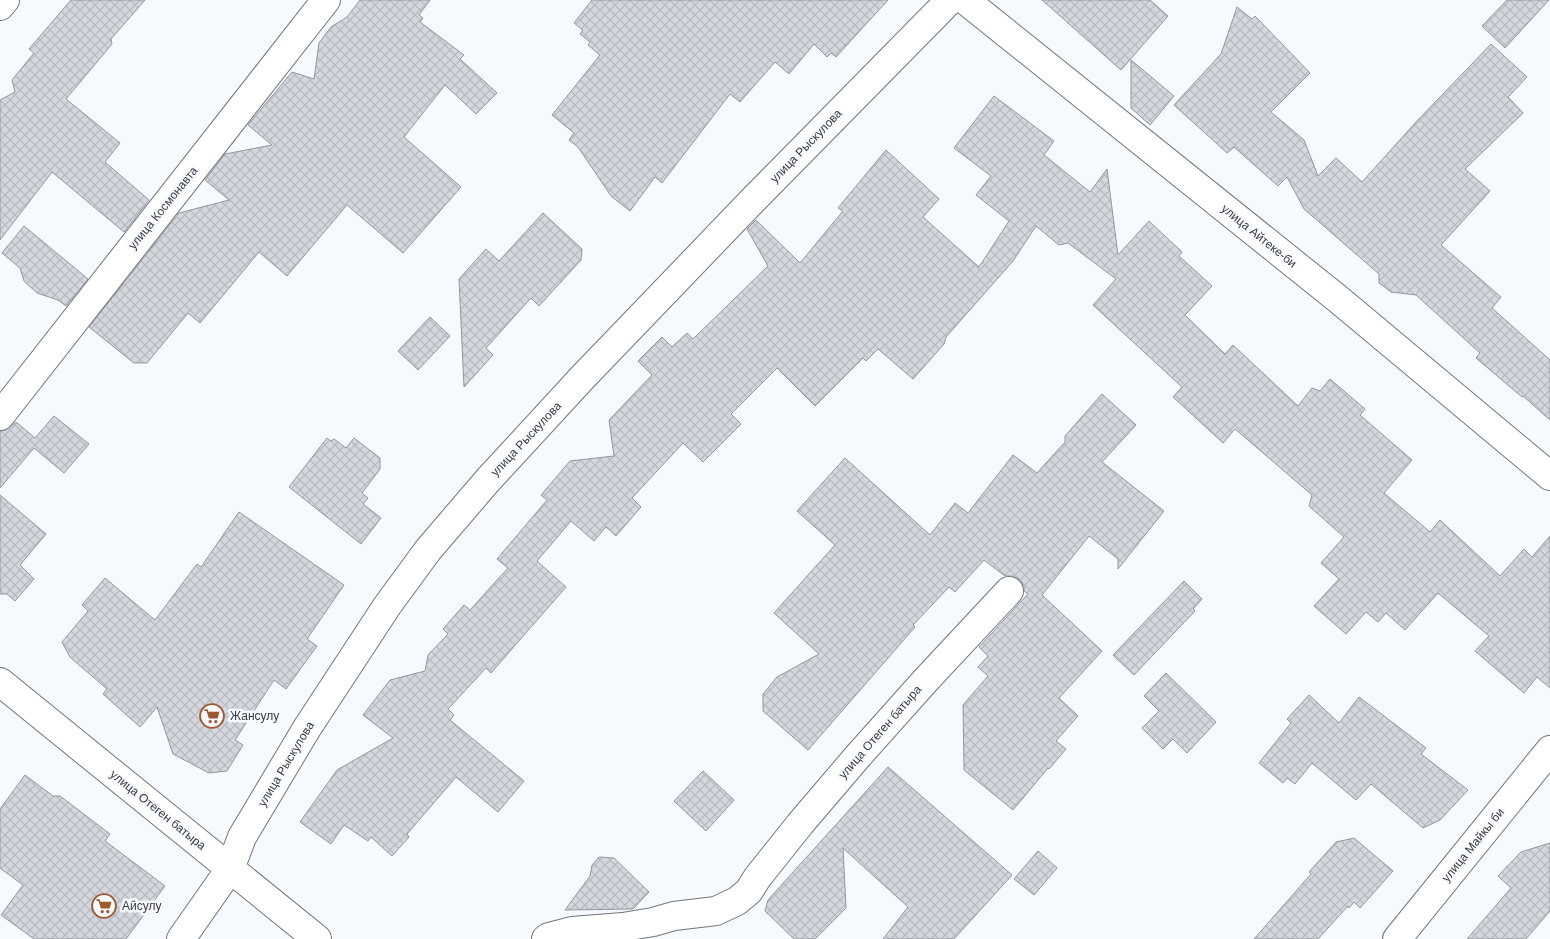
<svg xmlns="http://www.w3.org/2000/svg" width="1550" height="939" font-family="Helvetica,sans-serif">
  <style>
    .building { fill: url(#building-cross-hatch); stroke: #93979d }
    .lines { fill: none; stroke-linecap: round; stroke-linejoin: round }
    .minor-casing { stroke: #72757b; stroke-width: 30 }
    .secondary-casing { stroke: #72757b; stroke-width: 30 }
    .minor { stroke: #fff; stroke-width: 28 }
    .secondary { stroke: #fff; stroke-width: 28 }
    .labels { text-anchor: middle; stroke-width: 5; stroke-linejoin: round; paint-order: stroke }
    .street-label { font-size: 12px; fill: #393a3d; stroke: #f6f9fe }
    .poi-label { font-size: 12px; fill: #393a3d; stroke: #f6f9fe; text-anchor: start }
  </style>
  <defs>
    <pattern id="building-cross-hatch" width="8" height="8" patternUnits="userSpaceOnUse" patternTransform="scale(1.25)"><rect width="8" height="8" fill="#d4d8de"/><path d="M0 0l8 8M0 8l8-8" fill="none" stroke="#b7babf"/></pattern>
  </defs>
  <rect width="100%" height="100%" fill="#f6f9fe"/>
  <path class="building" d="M71 0H145L111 39 112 44 66 99 120 143 105 162 149 200 124 232 52 172 0 240V100L15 92 12 80 34 53 29 49Z
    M360 0H430L419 15 423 18 420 22 464 55 460 59 497 93 476 114 445 85 404 137 461 187 403 253 347 205 287 276 259 252 200 323 188 313 147 363H134L89 327 179 213 229 200 205 180 225 154 272 145 248 125 292 72 314 79 319 43 331 27 347 17Z
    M592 0H888L836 57 831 53 827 57 814 44 789 74 775 62 740 102 730 94 662 183 655 177 630 211 611 196 578 147 569 140 574 133 552 115 600 55 588 45 590 42 580 34 583 30 574 23Z
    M1042 0H1150L1168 16 1121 70Z
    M1507 0H1549L1505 48 1482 26Z
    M1237 7 1252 19 1255 16 1310 73 1271 112 1304 140 1318 176 1336 158 1362 182 1416 122 1491 44 1527 77 1508 97 1523 113 1465 169 1490 191 1441 245 1501 297 1492 308 1550 360V420L1523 396 1522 397 1476 358 1480 353 1416 295 1391 292 1379 283V274L1304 209 1287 177 1278 186 1234 147 1227 153 1174 105 1221 54Z
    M1131 60 1174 96 1150 125 1131 108Z
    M994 96 1054 141 1044 155 1090 192 1107 169 1118 255 1149 221 1182 252 1179 256 1212 286 1185 315 1225 354 1233 345 1298 406 1312 388 1320 391 1330 379 1365 409 1360 415 1412 460 1384 493 1430 532 1440 520 1500 576 1524 549 1532 557 1550 536V688L1537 677 1524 693 1475 651 1489 636 1438 593 1405 630 1386 613 1378 622 1366 612 1346 634 1314 606 1339 579 1321 563 1344 537 1309 506 1312 495 1235 429 1223 443 1173 397 1182 387 1093 305 1116 279 1068 243 1059 245 1036 226 1013 261 946 337 944 344 913 379 878 349 866 361 863 358 815 406 777 368 731 414 741 424 703 462 683 443 632 498 641 507 616 536 606 527 594 541 571 521 537 561 566 587 491 673 486 668 448 709 454 715 450 720 524 781 498 812 456 777 407 834 409 837 392 856 371 837 368 841 344 825 331 844 300 822 337 770 393 738 363 715 390 680 425 671 428 655 448 634 443 629 464 605 470 610 508 568 497 559 547 500 541 495 570 461 614 456 609 420 652 375 638 361 662 337 672 347 687 333 693 339 768 266 747 229 756 220 800 263 843 211 838 208 886 150 939 199 923 217 979 267 1009 221 976 195 991 176 954 148Z
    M543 213 582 249 581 260 539 306 531 298 486 348 493 355 464 387 459 279 486 249 499 261Z
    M24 226 88 279 66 306 58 300 37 293 24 281 20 268 2 253Z
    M430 317 450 336 418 370 398 351Z
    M1102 394 1136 425 1102 462 1164 511 1118 569V559L1089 536 1042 595 1102 651 1059 698 1078 716 1056 741 1066 749 1049 769 1048 768 1013 810 964 770 963 705 988 676 978 667 988 656 979 647 1028 594 1024 591V586L1019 579 1012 576H1005L984 560 955 592 949 587 913 625 915 627 808 750 763 711V694L777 677 819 654 774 613 835 545 797 511 845 458 930 535 955 503 968 513 1013 455 1037 473 1065 442V436Z
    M54 416 89 444 64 473 34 448 0 488V431L6 430 16 422 35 438Z
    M327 438 331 441 334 439 346 448 354 438 380 458V469L362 493 368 498 363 504 381 518 361 544 289 487Z
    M0 495 46 534 20 565 34 579 15 601 7 594H0Z
    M239 512 344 585 307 639 317 646 286 689 274 680 235 740 243 745 227 771 209 773 173 754 157 707 140 727 103 694 107 689 70 657 62 642 88 611 82 605 105 578 155 620 197 564 201 567Z
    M1184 581 1202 599 1193 609 1195 611 1134 675 1113 655Z
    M1166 673 1216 722 1187 753 1173 739 1163 749 1142 728 1159 711 1144 696Z
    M1309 695 1339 723 1359 697 1426 748 1421 754 1468 790 1440 820 1423 828 1371 784 1356 800 1312 763 1295 784 1287 778 1283 783 1259 763 1291 723 1287 719Z
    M888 767 1012 875 954 939H883L908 907 843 848 846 908 815 939H794L765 911 768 900Z
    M703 771 734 800 706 831 674 801Z
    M25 775 53 796H60L110 834 105 841 165 886 126 939H34L1 915 23 885 0 868V809Z
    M1354 838 1393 871 1360 908 1354 902 1349 908 1348 906 1318 939H1254L1311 874 1309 872 1336 842Z
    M1550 843V911L1526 939H1467L1511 888 1498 876 1521 852Z
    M1038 851 1057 868 1034 895 1014 879Z
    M599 857 614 858 649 892 633 909 565 910 590 876 592 865Z"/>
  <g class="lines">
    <g class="minor-casing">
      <path id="minor" d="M965 0 1338 299 1550 476
        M0 6 5 0
        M0 416 326 0
        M181 939 230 869 242 837 307 728 387 606 428 550 488 480 582 378 754 199 950 0
        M546 939 549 937 572 931 623 927 653 922 674 916 716 911 737 901 749 891 757 878 800 824 858 756 925 681 1009 591
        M1397 939 1550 750"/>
    </g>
    <g class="secondary-casing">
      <path id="secondary" d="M0 682 317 939"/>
    </g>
    <use href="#minor" class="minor"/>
    <use href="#secondary" class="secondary"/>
  </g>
  <defs>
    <g id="supermarket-ring" transform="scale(1.25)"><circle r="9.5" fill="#f6f9fe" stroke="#9f592f" stroke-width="1.5"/><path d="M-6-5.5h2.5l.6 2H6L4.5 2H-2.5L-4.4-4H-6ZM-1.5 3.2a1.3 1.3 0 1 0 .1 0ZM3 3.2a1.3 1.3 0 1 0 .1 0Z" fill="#9f592f"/></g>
  </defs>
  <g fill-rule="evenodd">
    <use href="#supermarket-ring" x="212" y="716"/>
    <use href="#supermarket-ring" x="104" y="906"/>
  </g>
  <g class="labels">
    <g class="street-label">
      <text transform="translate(806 146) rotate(-46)" y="4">улица Рыскулова</text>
      <text transform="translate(163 208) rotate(-51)" y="4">улица Космонавта</text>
      <text transform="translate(1259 236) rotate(39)" y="4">улица Айтеке-би</text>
      <text transform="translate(526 439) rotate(-47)" y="4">улица Рыскулова</text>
      <text transform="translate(880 732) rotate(-49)" y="4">улица Отеген батыра</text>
      <text transform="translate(286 764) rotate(-59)" y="4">улица Рыскулова</text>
      <text transform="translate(158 810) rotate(39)" y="4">улица Отеген батыра</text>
      <text transform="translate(1473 845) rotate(-51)" y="4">улица Майкы би</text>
    </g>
    <g class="poi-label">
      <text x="230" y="720">Жансулу</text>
      <text x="122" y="910">Айсулу</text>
    </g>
  </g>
</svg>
